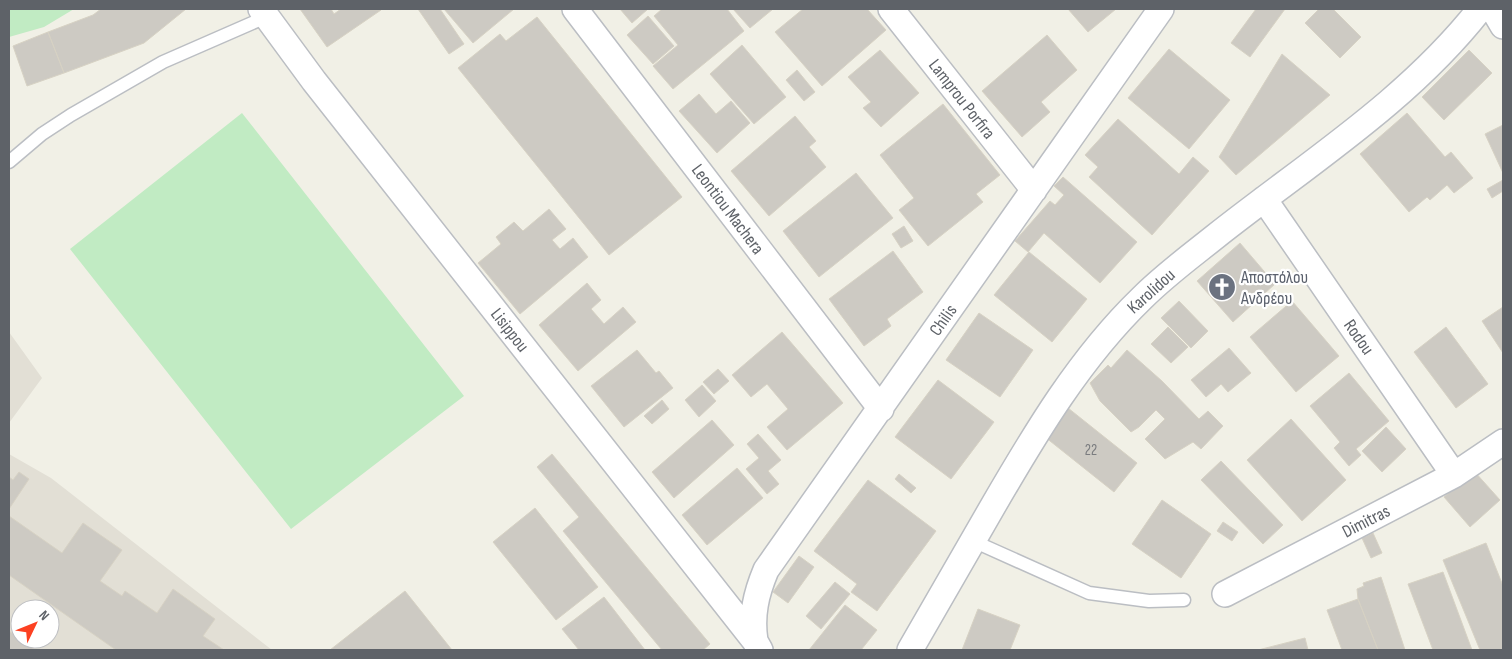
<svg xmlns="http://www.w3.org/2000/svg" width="1512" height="659" font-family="'Sofia Sans Condensed',sans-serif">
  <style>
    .education { fill: #e2dfd5; fill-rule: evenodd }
    .green { fill: #c1ebc3 }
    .building { fill: #cdcac3; stroke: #d7d2c4 }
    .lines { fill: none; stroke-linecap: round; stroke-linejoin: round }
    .service-casing { stroke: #bbbec3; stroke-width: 15 }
    .minor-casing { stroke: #bbbec3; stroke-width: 28 }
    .service { stroke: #fff; stroke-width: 12 }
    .minor { stroke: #fff; stroke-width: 25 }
    .labels { text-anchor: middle; stroke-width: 4.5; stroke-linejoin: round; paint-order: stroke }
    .number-label { font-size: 15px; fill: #7a7c7f }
    .street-label { font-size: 18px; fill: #5e6268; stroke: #fff }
    .worship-label { font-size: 18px; fill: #5b616d; stroke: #fff; text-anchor: start }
  </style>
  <rect width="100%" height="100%" fill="#f1f0e6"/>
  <path class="education" d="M9 332 42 378 9 423Z
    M9 454 51 478 272 650H9ZM20 609H50V639H20Z"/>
  <path class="green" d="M9 9H74L44 27 9 37Z
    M242 113 464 396 291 529 70 249Z"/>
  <path class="building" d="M101 9H186L144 43 64 73 48 32 93 15Z
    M300 9H331L334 14 341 9 381 10 327 47Z
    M418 9H440L464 44 449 54Z
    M444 9H514L473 43Z
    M620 9H648L632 23Z
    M662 9H727L744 31 673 89 653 66 678 45 654 16Z
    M733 9H773L750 28Z
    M803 9H867L886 30 822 86 775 32Z
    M1068 9H1116L1088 32Z
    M1256 9H1285L1250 57 1231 43Z
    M1319 9H1333L1361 37 1340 58 1305 23Z
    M648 16 674 46 653 64 627 35Z
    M537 17 682 197 609 255 458 68 500 34 506 41Z
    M48 32 64 73 27 86 13 46Z
    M1047 35 1077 70 1041 102 1050 112 1022 137 982 91Z
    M742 45 786 97 754 124 710 74Z
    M1169 49 1230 100 1189 149 1128 98Z
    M880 50 919 93 881 127 863 108 871 102 848 77Z
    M1469 50 1492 73 1444 120 1422 97Z
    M1282 54 1330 95 1236 175 1219 157Z
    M797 70 815 92 804 101 786 80Z
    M699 94 716 114 731 101 750 123 717 153 679 111Z
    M943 104 1000 175 976 194 983 202 928 246 899 210 914 198 880 155Z
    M1407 113 1445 157 1451 152 1473 178 1454 193 1447 185 1430 200 1427 197 1409 212 1360 154Z
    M795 116 816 141 809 147 826 167 769 216 731 171Z
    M1118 119 1179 174 1193 157 1209 171 1152 235 1089 177 1098 167 1085 155Z
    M1503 125V173L1485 134Z
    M856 173 893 218 819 277 783 231Z
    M1063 177 1137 242 1100 283 1044 233 1028 252 1015 241 1050 201 1055 205 1064 195 1054 186Z
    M1503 180V191L1492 198 1487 189Z
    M549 209 566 229 552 240 560 249 573 238 588 257 520 314 478 263 501 244 496 237 514 222 523 231Z
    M904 226 913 241 901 248 892 234Z
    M1240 243 1275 284 1233 322 1197 281Z
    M893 251 923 292 887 319 891 326 864 346 829 299Z
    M1029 252 1087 299 1052 342 994 295Z
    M587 283 601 300 591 309 604 324 623 307 636 322 578 371 539 325Z
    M1179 301 1208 331 1191 348 1161 318Z
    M1292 301 1339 356 1296 392 1250 337Z
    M1503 307V353L1482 321Z
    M979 313 1033 350 1000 397 946 360Z
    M1168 327 1188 347 1171 363 1151 344Z
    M1446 327 1488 384 1456 408 1414 352Z
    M782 332 843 403 787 450 767 427 788 409 767 384 751 397 732 375Z
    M1229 348 1251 373 1228 392 1221 384 1206 397 1191 380Z
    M637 350 656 373 659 371 673 388 624 427 591 386Z
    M1127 350 1162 381 1199 419 1208 411 1223 426 1201 449 1193 442 1165 459 1145 439 1165 419 1156 410 1139 427 1131 432 1100 401 1090 383 1108 365 1111 368Z
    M718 369 729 381 714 394 703 382Z
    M1349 373 1389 421 1356 449 1361 455 1349 466 1334 448 1340 442 1310 406Z
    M938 380 994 422 951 479 895 437Z
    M702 385 716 401 699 417 685 400Z
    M662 400 669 409 652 424 644 416Z
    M1068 408 1137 463 1114 492 1045 437Z
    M1291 419 1346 480 1302 521 1247 460Z
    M712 420 734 445 674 498 652 472Z
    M1386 427 1406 449 1382 472 1362 451Z
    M758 434 781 460 768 471 779 484 767 494 746 469 759 458 747 444Z
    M552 454 710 644 703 650H662L563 531 579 517 537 467Z
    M1221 461 1283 525 1263 544 1201 480Z
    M737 468 763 498 707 545 682 515Z
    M1474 471 1500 500 1470 527 1444 497Z
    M19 472 29 479 9 509V477L13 480Z
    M899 474 916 488 911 493 895 479Z
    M868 480 936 531 877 611 851 592 857 584 814 551Z
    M1162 500 1211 534 1181 578 1132 544Z
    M535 508 598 587 556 620 493 542Z
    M9 516 62 553 83 523 122 550 100 581 122 596 125 591 157 613 173 589 215 619 203 636 224 650H116L9 575Z
    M1223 522 1238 532 1232 541 1217 531Z
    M1373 533 1382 553 1371 558 1362 538Z
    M1486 543 1503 586V650H1480L1443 560Z
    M799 556 814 567 788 603 773 592Z
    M1443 572 1472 650H1433L1408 584Z
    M1381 577 1405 650H1378L1358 599 1357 589 1364 586 1363 583Z
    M835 582 850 594 821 629 806 616Z
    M405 591 452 650H330Z
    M604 597 645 650H579L562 629Z
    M1358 599 1378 650H1342L1327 610Z
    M845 605 877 630 861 650H809Z
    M978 609 1020 625 1010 650H962Z
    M9 631 35 650H9Z
    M1305 638 1308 650H1258Z"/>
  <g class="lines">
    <g class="service-casing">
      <path id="service" d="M9 162 42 134 71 115 163 62 266 17
        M973 541 1089 593 1149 601 1184 600"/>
    </g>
    <g class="minor-casing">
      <path id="minor" d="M261 9 314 81 755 641 760 650
        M575 9 881 409
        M891 9 1034 190
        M1493 9 1503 26
        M1264 199 1454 475
        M1225 594 1454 475 1503 442
        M755 641C751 615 756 594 766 570L1161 9
        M910 650C938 602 965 554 993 506 1036 432 1080 358 1142 298 1165 275 1191 256 1216 236 1307 164 1408 101 1480 9"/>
    </g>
    <use href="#service" class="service"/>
    <use href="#minor" class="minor"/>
  </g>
  <defs>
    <g id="church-disc" transform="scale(1.4375)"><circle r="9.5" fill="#6b7280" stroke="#fff"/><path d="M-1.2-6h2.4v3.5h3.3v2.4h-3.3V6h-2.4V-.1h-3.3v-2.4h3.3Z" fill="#fff"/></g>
  </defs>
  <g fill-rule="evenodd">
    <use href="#church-disc" x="1222" y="287"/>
  </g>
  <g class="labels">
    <g class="number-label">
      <text x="1091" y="455">22</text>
    </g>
    <g class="street-label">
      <text transform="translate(962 99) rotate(52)" y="6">Lamprou Porfira</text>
      <text transform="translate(728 209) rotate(53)" y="6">Leontiou Machera</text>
      <text transform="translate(1151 291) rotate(-42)" y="6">Karolidou</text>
      <text transform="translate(943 320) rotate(-55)" y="6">Chilis</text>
      <text transform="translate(510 330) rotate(52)" y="6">Lisippou</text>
      <text transform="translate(1359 337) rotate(55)" y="6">Rodou</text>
      <text transform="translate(1366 521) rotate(-27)" y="6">Dimitras</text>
    </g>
    <g class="worship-label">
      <text x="1241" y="283">Αποστόλου<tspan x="1241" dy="21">Ανδρέου</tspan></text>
    </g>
  </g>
  <rect width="1512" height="659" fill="none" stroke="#5e6268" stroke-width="20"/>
  <g transform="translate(35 624) rotate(47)"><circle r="24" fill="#ffffff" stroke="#bfc0c3"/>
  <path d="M0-4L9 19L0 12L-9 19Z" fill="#fc4122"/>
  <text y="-8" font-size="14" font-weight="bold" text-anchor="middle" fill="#5e6268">N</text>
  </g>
</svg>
